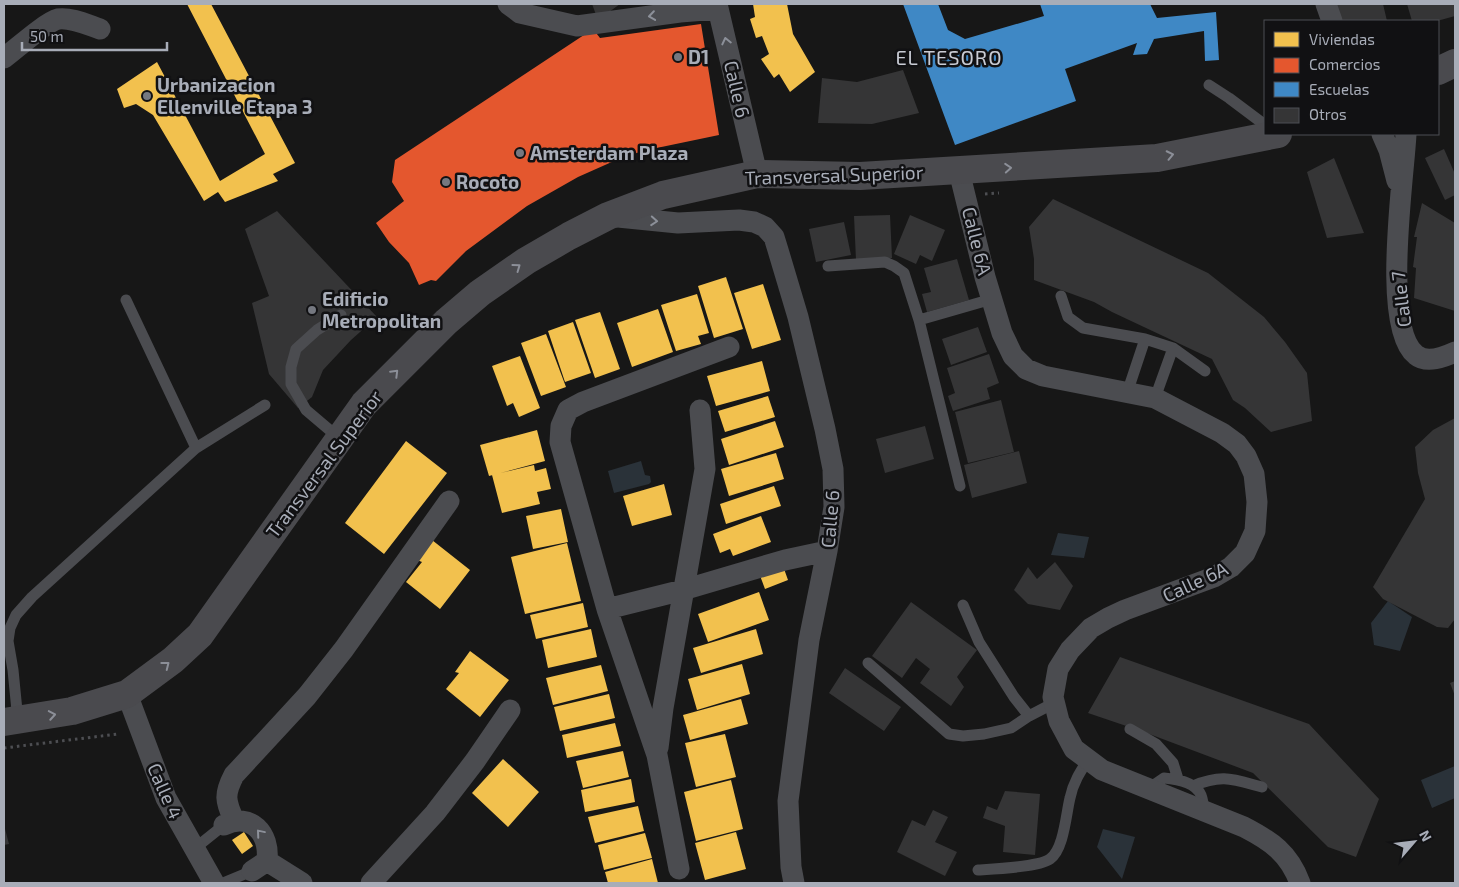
<svg xmlns="http://www.w3.org/2000/svg" width="1459" height="887" font-family="'Exo 2',sans-serif">
  <style>
    .water { fill: #2a3239 }
    .homes { fill: #f2c14e }
    .shops { fill: #e4572e }
    .schools { fill: #3f88c5 }
    .building { fill: #353536 }
    .lines { fill: none; stroke-linecap: round; stroke-linejoin: round }
    .path { stroke: #4d4e52; stroke-width: 3; stroke-dasharray: 2.5 4; stroke-linecap: butt }
    .lane { stroke: #4b4c50; stroke-width: 11 }
    .street { stroke: #4b4c50; stroke-width: 21 }
    .secondary { stroke: #4a4a4e; stroke-width: 28 }
    .oneway { stroke: #8c9099 }
    .oneway2 { stroke: #8c8f98 }
    .poi-dot { fill: #757880; stroke: #111113; stroke-width: 2 }
    .labels { text-anchor: middle; stroke-width: 5; stroke-linejoin: round; paint-order: stroke }
    .poi-label { font-size: 19px; font-weight: bold; fill: #a8adb8; stroke: #111113; text-anchor: start }
    .street-label { font-size: 19px; fill: #a8adb8; stroke: #111113 }
    .neighbourhood-label { font-size: 20px; letter-spacing: 1px; fill: #c9ccd4; stroke: #111113 }
  </style>
  <rect width="100%" height="100%" fill="#171717"/>
  <path class="water" d="M641 461 645 475 650 476 651 482 649 484 614 493 608 471Z
    M1058 533 1089 537 1084 558 1051 555Z
    M1388 601 1412 617 1400 651 1374 645 1371 623Z
    M1455 766V798L1432 808 1421 780Z
    M1103 829 1135 837 1122 879 1097 847Z"/>
  <path class="homes" d="M187 4H211L295 163 273 174 278 181 225 202 218 192 204 201 153 115 136 104 124 108 117 89 157 62 220 181 265 154Z
    M753 4H787L793 34 815 72 790 92 779 74 774 78 761 59 769 54 762 36 756 38 750 19 755 17Z
    M726 277 743 329 714 338 698 286Z
    M763 284 781 340 752 349 734 293Z
    M697 294 709 333 698 336 701 344 676 351 661 305Z
    M658 309 673 352 632 367 617 323Z
    M600 312 620 369 595 378 575 320Z
    M573 322 591 373 565 382 548 331Z
    M546 334 566 387 541 396 521 343Z
    M520 356 540 408 519 417 513 403 507 406 492 366Z
    M762 361 770 391 716 406 707 376Z
    M768 396 775 417 725 432 718 411Z
    M775 421 784 447 729 465 721 439Z
    M537 430 545 461 489 476 480 445Z
    M406 441 447 473 384 554 345 523Z
    M776 453 784 479 729 496 721 469Z
    M534 465 535 471 546 468 551 489 537 492 540 504 502 513 492 475Z
    M664 484 672 515 632 526 623 496Z
    M774 486 781 506 726 524 720 504Z
    M561 509 568 542 533 549 526 516Z
    M761 516 771 542 733 556 730 549 720 553 713 534Z
    M432 540 470 570 440 609 406 582 422 562 417 560Z
    M567 543 581 601 525 614 511 557Z
    M783 566 788 580 765 589 759 573Z
    M759 592 769 620 708 642 698 614Z
    M583 603 588 627 536 639 530 615Z
    M591 629 597 657 548 668 542 640Z
    M756 629 763 654 701 673 693 648Z
    M470 651 509 680 480 717 446 689 459 673 455 672Z
    M742 664 750 694 697 710 688 679Z
    M601 665 608 691 553 705 546 678Z
    M609 694 615 718 560 731 554 707Z
    M741 699 748 724 690 740 683 715Z
    M615 723 621 746 567 758 562 735Z
    M725 734 736 777 696 787 685 743Z
    M623 751 629 777 583 788 576 761Z
    M503 759 539 792 508 827 472 793Z
    M631 779 635 802 585 812 581 790Z
    M731 780 743 829 696 841 684 792Z
    M638 806 644 831 595 843 588 817Z
    M244 832 253 846 242 854 232 840Z
    M736 832 746 869 705 880 695 843Z
    M645 833 652 858 604 870 598 845Z
    M652 859 658 883H608L605 872Z"/>
  <path class="shops" d="M701 24 719 135 647 150 623 157 578 177 527 206 466 251 436 281 431 280 419 285 409 263 389 242 376 223 404 201 392 182 395 160 593 29 600 38Z"/>
  <path class="schools" d="M903 4H938L948 30 965 39 1044 16 1040 4H1150L1157 18 1216 12 1219 60 1205 61 1204 31 1154 39 1147 54 1133 55 1137 43 1065 69 1076 101 955 145Z"/>
  <path class="building" d="M592 4H620L598 20Z
    M1334 4H1383L1387 21H1338Z
    M1407 4H1455V16L1437 21H1412Z
    M903 70 919 113 872 124 818 123 822 78 857 82Z
    M1444 149 1455 174V195L1445 200 1425 158Z
    M1334 158 1364 233 1327 238 1307 172Z
    M1053 199 1208 273 1264 317 1285 342 1307 373 1312 421 1271 432 1245 408 1233 400 1212 359 1112 312 1094 302 1034 280V259L1029 227Z
    M1422 203 1455 223V311L1414 298 1416 268 1413 267 1417 237H1414Z
    M277 211 377 317 351 340 323 370 312 397 298 408 269 374 252 303 269 296 245 229Z
    M890 215 892 258 856 260 854 216Z
    M910 215 945 230 932 261 920 255 916 264 894 254Z
    M844 222 851 255 816 262 809 229Z
    M957 259 969 300 927 312 922 294 931 292 924 268Z
    M978 327 987 352 951 365 942 339Z
    M989 354 999 383 987 388 990 399 953 411 948 396 955 393 947 368Z
    M1001 400 1014 452 968 463 955 412Z
    M1455 418V619L1448 628 1437 627 1383 599 1373 587 1425 499 1418 473 1415 447 1433 430Z
    M925 426 934 459 885 473 876 439Z
    M1019 451 1027 483 972 498 964 465Z
    M1055 562 1073 586 1060 610 1028 604 1014 590 1028 567 1037 579Z
    M911 602 977 650 957 677 964 687 951 706 920 683 930 669 916 658 902 678 872 656Z
    M1120 657 1309 724 1379 799 1356 857 1328 847 1253 773 1144 732 1088 713Z
    M845 668 901 707 884 731 829 693Z
    M1455 681V696L1450 683Z
    M1005 791 1040 794 1035 855 1003 852 1005 826 983 818 987 806 997 810Z
    M933 810 948 817 935 842 957 852 945 876 897 852 912 820 925 826Z
    M4 825 9 844 4 845Z"/>
  <g class="lines">
    <path class="path" d="M985 194 999 193
      M4 748 118 734"/>
    <path class="lane" d="M1209 85 1229 98 1265 125
      M828 266 885 262 894 266 904 273 919 320 960 486
      M1061 296 1068 317 1083 328 1145 339 1127 393
      M126 300 196 448
      M919 320 992 299
      M1145 339 1173 348 1205 371
      M1155 398 1173 348
      M339 438 306 410 291 384V367L296 349 317 330 341 315
      M963 605 979 642 1014 697 1029 716
      M868 663 949 734 963 736 984 734 1011 728 1029 716 1054 703
      M18 721 13 670 8 641 10 628 16 615 32 597 196 448 265 405
      M1130 729 1156 744 1173 763 1178 779
      M1193 786C1222 774 1232 779 1262 787
      M1148 789 1164 778C1177 779 1195 782 1201 795 1203 800 1203 806 1205 811
      M194 849 224 825
      M978 870C993 869 1039 867 1050 859 1064 849 1066 814 1070 798 1073 783 1080 772 1088 760
      M223 883 252 871"/>
    <path class="street" d="M508 4 520 13 577 26 680 12 718 9
      M717 4 757 174
      M1326 4 1332 21
      M4 58C15 50 46 22 58 19 71 17 88 25 100 29
      M1382 134 1389 150 1397 181
      M1406 134C1404 177 1381 328 1416 355 1427 364 1444 357 1455 352
      M959 171 985 277 1002 333 1013 356 1026 369 1043 376 1155 398 1222 433 1237 444 1246 456 1254 474 1257 502 1255 531 1245 553 1231 567 1214 577 1125 610 1108 618 1091 628 1070 650 1058 669 1053 697 1059 721 1074 749 1102 770 1244 827C1271 841 1289 853 1300 883
      M608 216 678 223 739 220 754 222 765 227 774 237 778 250 798 317 825 429 833 469 834 507 827 551 809 640 788 801 791 867 794 883
      M607 609 683 590 785 560 827 551
      M127 694 166 798 214 883
      M658 748 663 708 705 469 700 410
      M234 820C225 801 224 794 234 775L307 696 344 649 449 501
      M224 825C251 812 270 833 267 861L252 871
      M267 861 302 883
      M679 869 657 755 607 609 560 442 561 426 568 410 583 402 729 347
      M371 883 435 813 475 761 510 710"/>
    <path class="secondary" d="M1438 71 1455 63
      M4 722 72 711 127 694 173 660 200 635 364 404 446 322 480 293 526 261 569 236 608 216 663 195 757 174 860 176 1157 158 1278 134"/>
  </g>
  <defs><path id="oneway-chevron" d="M-2-3.5L2.5 0L-2 3.5" fill="none" stroke-width="1.6" stroke-linecap="round" stroke-linejoin="round" transform="scale(1.25)"/></defs>
  <g class="oneway">
    <use href="#oneway-chevron" transform="translate(652 16) rotate(172)"/>
    <use href="#oneway-chevron" transform="translate(726 41) rotate(-103)"/>
    <use href="#oneway-chevron" transform="translate(654 221) rotate(4)"/>
    <use href="#oneway-chevron" transform="translate(260 833) rotate(-130)"/>
  </g>
  <g class="oneway2">
    <use href="#oneway-chevron" transform="translate(1170 155) rotate(-12)"/>
    <use href="#oneway-chevron" transform="translate(1008 168) rotate(-4)"/>
    <use href="#oneway-chevron" transform="translate(517 267) rotate(-36)"/>
    <use href="#oneway-chevron" transform="translate(395 373) rotate(-45)"/>
    <use href="#oneway-chevron" transform="translate(166 665) rotate(-38)"/>
    <use href="#oneway-chevron" transform="translate(52 715) rotate(-10)"/>
  </g>
  <g class="poi-dot">
    <circle cx="678" cy="57" r="5"/>
    <circle cx="147" cy="96" r="5"/>
    <circle cx="520" cy="153" r="5"/>
    <circle cx="446" cy="182" r="5"/>
    <circle cx="312" cy="310" r="5"/>
  </g>
  <g class="labels">
    <g class="poi-label">
      <text x="688" y="64">D1</text>
      <text x="157" y="92">Urbanizacion<tspan x="157" dy="22">Ellenville Etapa 3</tspan></text>
      <text x="530" y="160">Amsterdam Plaza</text>
      <text x="456" y="189">Rocoto</text>
      <text x="322" y="306">Edificio<tspan x="322" dy="22">Metropolitan</tspan></text>
    </g>
    <g class="street-label">
      <text transform="translate(737 89) rotate(77)" y="7">Calle 6</text>
      <text transform="translate(834 175) rotate(-2)" y="7">Transversal Superior</text>
      <text transform="translate(977 241) rotate(76)" y="7">Calle 6A</text>
      <text transform="translate(1401 299) rotate(-97)" y="7">Calle 7</text>
      <text transform="translate(324 464) rotate(-53)" y="7">Transversal Superior</text>
      <text transform="translate(830 519) rotate(-85)" y="7">Calle 6</text>
      <text transform="translate(1195 582) rotate(-25)" y="7">Calle 6A</text>
      <text transform="translate(165 791) rotate(66)" y="7">Calle 4</text>
    </g>
    <g class="neighbourhood-label">
      <text x="949" y="65">EL TESORO</text>
    </g>
  </g>
  <rect width="1459" height="887" fill="none" stroke="#a8adb8" stroke-width="10"/>
  <rect x="1264" y="20" width="175" height="115" fill="#111113" stroke="#4d4f55"/>
  <rect x="1274" y="32" width="25" height="15" fill="#f2c14e" stroke="#4d4f55"/>
  <text x="1309" y="45" font-size="15" fill="#a8adb8">Viviendas</text>
  <rect x="1274" y="58" width="25" height="15" fill="#e4572e" stroke="#4d4f55"/>
  <text x="1309" y="70" font-size="15" fill="#a8adb8">Comercios</text>
  <rect x="1274" y="82" width="25" height="15" fill="#3f88c5" stroke="#4d4f55"/>
  <text x="1309" y="95" font-size="15" fill="#a8adb8">Escuelas</text>
  <rect x="1274" y="108" width="25" height="15" fill="#353536" stroke="#4d4f55"/>
  <text x="1309" y="120" font-size="15" fill="#a8adb8">Otros</text>
  <g transform="translate(1414 842) rotate(62)" stroke="#111113" stroke-width="4" paint-order="stroke">
  <path d="M0-4L9 19L0 12L-9 19Z" fill="#a8adb8"/>
  <text y="-8" font-size="14" font-weight="bold" text-anchor="middle" fill="#a8adb8">N</text>
  </g>
  <path d="M22 42v8h145v-8" fill="none" stroke="#a8adb8" stroke-width="2.5"/>
  <text x="30" y="42" font-size="15" fill="#a8adb8" stroke="#111113" stroke-width="4" paint-order="stroke">50 m</text>
</svg>
